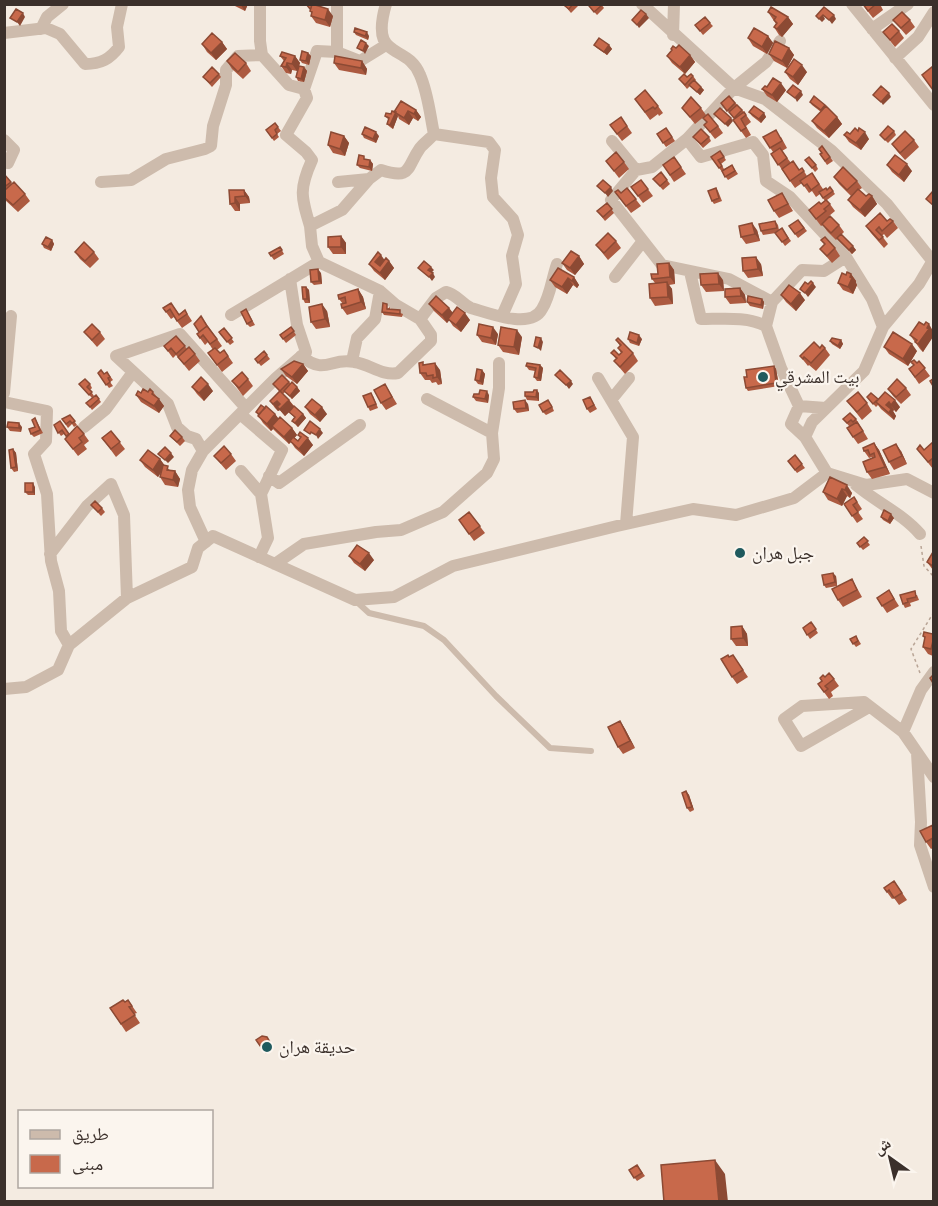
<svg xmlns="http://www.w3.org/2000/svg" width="938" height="1206" font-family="Barlow,'Noto Naskh Arabic',sans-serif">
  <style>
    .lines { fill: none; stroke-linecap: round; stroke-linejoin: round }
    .path { stroke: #b9a596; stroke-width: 1.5; stroke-dasharray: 3 3; stroke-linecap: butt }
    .service { stroke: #cdbbac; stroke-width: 6 }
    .minor { stroke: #cdbbac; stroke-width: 12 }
    .wall { fill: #ac5a40 }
    .shaded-wall { fill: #8c4a34 }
    .building { fill: #c8694b; stroke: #8c4a34; stroke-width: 1.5 }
    .poi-dot { fill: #1f5a5e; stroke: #fbf5ee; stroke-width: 2 }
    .labels { text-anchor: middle; stroke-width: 4.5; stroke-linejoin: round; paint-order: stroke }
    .poi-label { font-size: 18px; fill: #3b302b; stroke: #fbf5ee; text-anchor: start }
  </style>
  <rect width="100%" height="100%" fill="#f4ebe1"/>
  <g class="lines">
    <path class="path" d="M921 546 924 566 934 577
      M920 673 911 649 934 612"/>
    <path class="service" d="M357 602 369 613 424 626 444 640 496 696 550 748 591 751"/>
    <path class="minor" d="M260 4V41L262 55 289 85 304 89 307 98 286 135 306 152 312 160C299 189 301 196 310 226
      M337 4V52L360 61 386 45
      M386 4C369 62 407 42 420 75 428 93 430 115 434 134L489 142 495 150 491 178 493 197 513 219 518 235 512 256 516 284 502 316
      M642 4 734 88 765 99 832 151 887 204 934 263
      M852 4 934 105
      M41 29 47 17 63 4
      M872 29 908 4
      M4 33 46 28 60 34 85 64C101 64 110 59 119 47L117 27 122 4
      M673 35 674 4
      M895 58 918 37 934 12
      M304 89 317 51 337 52
      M687 139 701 157 753 142 763 155 766 181 790 197 846 257 872 299 883 327
      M4 140 14 150 8 163
      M612 141 636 170
      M101 182 131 180 166 159 205 149 211 146 213 126 226 85V70L238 56 262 55
      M338 182 369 179
      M690 272 701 319C721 319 748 316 766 326L781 368 799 406 791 424 805 437
      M615 277 643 241
      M772 302 729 279 662 265 611 200 636 170 652 167 687 139 734 88 766 62 780 41
      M231 315 319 262
      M420 319 436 298 446 292C456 294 462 304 471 308 489 313 531 330 542 309 550 297 552 278 557 264
      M766 326 772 302 802 270 824 271 846 257
      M301 356C326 376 330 357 354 362 370 364 381 376 398 373L431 341V335L420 319 396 305 380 291 319 262 312 246 310 226 342 210 369 179 381 170C412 180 406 168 420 148 424 143 430 139 434 134
      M352 361 357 338 375 319 380 291
      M598 378 633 437 626 524
      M4 393 11 316
      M427 399 492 433
      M611 400 629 378
      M4 402 47 411 46 441 34 454 47 494 51 561 59 591 61 631 69 645
      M799 406 826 408
      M240 414 282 450 261 494 268 538 259 557
      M84 427 106 409 133 372
      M203 451 196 439 187 436 177 427 168 404 116 356 180 334 246 408
      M241 471 261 494
      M827 473 866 485 907 479 934 493
      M269 476 279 483 360 425
      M856 485C876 502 903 514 920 534
      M206 542 190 507 188 490 192 470 203 451 276 378 306 352 297 325 290 279
      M50 554 87 506 111 484 124 515 127 598
      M275 564 304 544 376 532 401 530 443 512 487 473 494 459 492 433 499 388V363
      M4 689 26 687 58 670 69 645 127 598 192 567 198 548 213 536 355 600 394 597 453 566 617 526 693 509 736 515 794 498 827 473 805 437 812 422 864 371 883 327 919 284 932 262
      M869 707 801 746 784 719 802 706 864 702 903 732 934 777
      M903 732 921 690 934 672
      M917 753 921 822 920 845 934 887"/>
  </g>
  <path class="wall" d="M231 4H248L245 11Z
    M567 4 579 5 571 13 565 6Z
    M601 4 604 8 597 15 589 6Z
    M862 4H880L883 10 873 18Z
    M310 10 333 16 330 27 316 23 311 16 312 14 310 11Z
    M768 12 788 17 793 24 782 37 779 35 774 27 776 24Z
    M893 20H910L915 27 906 35Z
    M710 23 713 26 703 35 695 25Z
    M899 31 904 38 895 47 883 32Z
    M354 32 369 36 368 40 356 35Z
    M768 36 773 43 767 54 753 46 748 38Z
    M222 42 227 49 216 60 207 52 202 44Z
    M594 45H609L612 49 607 55 597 48Z
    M676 48 690 55 695 62 685 74 672 63 667 56 672 50Z
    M789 48 794 55 787 68 774 61 769 54Z
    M308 53 311 56 309 65 302 63 300 60Z
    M280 56H295L300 63 299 66 304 67 307 71 304 82 298 81 296 77 297 71 292 70 291 74 286 73 281 66 284 61Z
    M227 61 246 63 251 71 243 79 232 69Z
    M362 61 367 69 366 75 339 70 334 63Z
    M785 72H807L798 85 790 79Z
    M219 74 221 77 212 87 203 77Z
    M693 76 696 80 695 81 704 90 700 95 690 86 687 89 679 79Z
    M767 87 786 90 777 102 767 96 762 89Z
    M729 96 744 112 751 122 746 126 751 135 746 138 733 120 735 119 721 103Z
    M635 99 658 106 663 113 659 116 658 114 650 120Z
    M810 102 825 105 837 117 842 124 829 138 817 128 812 121 821 112 812 105Z
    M682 108H701L706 115 695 124Z
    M416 110 421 117 418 121 413 118 409 125 399 119 398 116 393 129 390 127 387 124 389 120 385 116 391 114 395 112Z
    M749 112 764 113 766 117 761 123 752 116Z
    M621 117 632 133 622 141 610 125Z
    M275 123 281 131 277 134 279 137 274 141 266 130Z
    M704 125 718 126 723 133 715 139Z
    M666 128 675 141 666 147 657 134Z
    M894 131 896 135 888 143 880 135Z
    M362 134 379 136 376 143 364 138Z
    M850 134 869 139 861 150 849 142 844 135Z
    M344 136 349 143 345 156 333 153 328 145Z
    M693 137H709L711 141 703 148Z
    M763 137H781L787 148 782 151 791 163 799 170 802 168 807 176 812 173 823 189 827 190 830 187 835 194 827 200 835 211 829 216 839 225 844 232 841 235 856 250 852 254 837 239 836 240 827 231 823 225 821 226 809 210 825 201 820 194 816 197 812 191 809 193 802 183 795 188 771 154 773 152Z
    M914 140 919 147 905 160 897 151 892 144Z
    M822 146 833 161 827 165 820 154 822 153Z
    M720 151 726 160 721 164 724 169 732 165 738 174 728 180 711 157Z
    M674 157 686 174 674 182 663 165Z
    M367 160H370L373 164 372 171 360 168 357 165Z
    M606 161 624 162 629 169 619 178Z
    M808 163 816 165 818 169 815 172Z
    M887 165 912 171 904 182 892 172Z
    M4 174 12 184 25 194 30 201 18 212 4 199Z
    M834 177 857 181 862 188 859 190 866 196H872L877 204 865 217 853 207 848 200 851 196 839 184Z
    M653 179 667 180 670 184 663 190Z
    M641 180 653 196 643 203 631 187Z
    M627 188 641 206 631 213 615 192 621 193Z
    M716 188 718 191 722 201 714 204 712 201Z
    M229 190H244L249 197 250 203 240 204V211H235L230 204Z
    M782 193 793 211 779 218 774 211Z
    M607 203 614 213 605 221 597 211Z
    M798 220 807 231 798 238 789 226Z
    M775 221 778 225 779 230 782 228 791 241 785 246 776 233 763 235 761 231Z
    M887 221H893L898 228 887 238 884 234 882 236 888 244 884 248 871 233 866 226Z
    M757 230 760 241 746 244 741 237Z
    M341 236 346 243V254H333L328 247Z
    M52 240 54 244 51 251 44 248 42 244Z
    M821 240 835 248 840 256 832 263 820 249 824 244Z
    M616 241 621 248 608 260 596 245Z
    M280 247 284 254 274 260 269 253Z
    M75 252H94L99 259 90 268 80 259Z
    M579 256 584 264 575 275 567 270 562 263Z
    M389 261 394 268 385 280 374 271 369 264Z
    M669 263 674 270 675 284 669 285 672 289 673 304 655 306 650 298 655 283 652 279Z
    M761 264 763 276 748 278 743 271Z
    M321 273 322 284 314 285 311 282Z
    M851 274 856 281V283L857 285 853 294 843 290 838 283 846 275Z
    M574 277 579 285 577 288 573 285 567 294 555 287 550 280Z
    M723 280 724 291 706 292 701 285Z
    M306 287 309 290 310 303H305L303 299Z
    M740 288 745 295 746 303 730 304 725 297Z
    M358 289 363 297 366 309 347 315 342 308 343 304 339 299Z
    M781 295 805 300 796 311 786 302Z
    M762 299 764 302 763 309 750 306 747 302Z
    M171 303 179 314 185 310 192 321 182 328 174 317 171 319 163 308Z
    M429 304 449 308 453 313 470 320 461 332 453 326 449 320 447 323 434 311Z
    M390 307V309L403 314 402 317 384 315 382 312Z
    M246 309 255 325 250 327 247 324Z
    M327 311 330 327 316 329 311 322Z
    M201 316 222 346 217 350 220 353 224 350 233 363 222 372 208 353 213 350 208 342 205 345 197 334 199 332Z
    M291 327 296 335 286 343 280 335Z
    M224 328 234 342 230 345 219 332Z
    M84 332H100L105 339 97 347Z
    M498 334 496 345 482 342 477 335Z
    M932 334 923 352 920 349 910 335Z
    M176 336 187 349 195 354 200 361 189 371 176 355 173 358 164 346Z
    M522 337 519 355 503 352 498 345Z
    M628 339H642L639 346 630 343Z
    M616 340 633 353 638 361 625 374 614 361 616 359 611 353 619 355 621 353 618 348 620 346Z
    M841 340 843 344 840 349 832 344 830 341Z
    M884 347 917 351 908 366 889 354Z
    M820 348H825L830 355 816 371 809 365 808 366 800 356Z
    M264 351 270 359 261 366 255 359Z
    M919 361 930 376 919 384 909 369Z
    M303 364 308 371 297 384 286 376 281 369Z
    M425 365 440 370 442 384 438 385 436 382 432 383 430 380H425L420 373Z
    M540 365 543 368 541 381H537L534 377 535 371 529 370 526 366Z
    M774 366 776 369 779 386 748 391 746 388 747 377Z
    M482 370 485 374 483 385 478 384 475 380Z
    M107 372 113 380 110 382 113 386 109 388 98 373 104 374Z
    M248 379 253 386 243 396 232 381Z
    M289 382 291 384 297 387 300 391 292 399 285 392 283 394 289 400 294 406 303 414 306 418 298 427 292 421 295 418 289 412 285 416 280 410 278 411 275 408 270 401 279 391 273 384Z
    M79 384H90L92 388 90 390 94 396 92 398Z
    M385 384 397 404 386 410 381 403Z
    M192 387 213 391 204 401 197 394Z
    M906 388 911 395 901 404 893 396 888 389Z
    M153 392 164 406 159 413 141 402 136 395 141 393Z
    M533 392 539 393V401L527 400 525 396Z
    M96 395 101 402 92 410 89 406Z
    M489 395 488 403 476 401 473 397Z
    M373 396 378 408 370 411 368 407Z
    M590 397 597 409 590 413 587 409Z
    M867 397 878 400 900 407 896 412 894 410 893 411 896 416 894 420 881 409 878 405 876 407Z
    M847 401 867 403 872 411 862 420Z
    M528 404 529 411 517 413 514 409Z
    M551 404 554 411 546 415 543 412Z
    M305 407 327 414 320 422 310 414Z
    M256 412 275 414 278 418 292 428 297 435 294 438 298 441 300 438 298 435 313 445 304 456 295 448 291 442 289 444 277 433 273 429 271 431 263 423Z
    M70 415 77 425 74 427 72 424 68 428 62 419Z
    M35 418 43 433 34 437 31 434 35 427Z
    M843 419H856L868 439 858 444 853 437 849 426Z
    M54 425 70 434H84L89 441 84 445 87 449 78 456 65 439 67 437 64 434 61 436 56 429Z
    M7 427H22L21 432 10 431Z
    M111 431 125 449 116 457 102 438Z
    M170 436 182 437 185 441 180 446Z
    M933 442V469L917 449 924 450Z
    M874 443 879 450 890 474 872 479 867 472 872 458V457L869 458 864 451Z
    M13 449 16 453 18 471 14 472 11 468Z
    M901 451 907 464 894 470 889 462Z
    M231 454 236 461 226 470 214 456Z
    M795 455 805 468 797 473 788 461Z
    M160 459 165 466 171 471H175L180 479 178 487 165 485 160 477 162 471 158 477 145 467 140 460Z
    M830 477 852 493 850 498 847 496 842 506 828 500 823 492Z
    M35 487V495H28L25 492Z
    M854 497 862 509 858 512 863 519 857 523 844 504Z
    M91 505 102 508 105 512 101 516Z
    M469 512 485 533 474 541 459 520Z
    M881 517 894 518 890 524 883 520Z
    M864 537 870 545 863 550 857 543Z
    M933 552V570L927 562Z
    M349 556 374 560 365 571 354 563Z
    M836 576 837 586 826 588 824 585Z
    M852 579 862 597 843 607 838 600Z
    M889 590 899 606 887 613 877 598Z
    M900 595H917L919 600 910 603 911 606 905 608 903 604Z
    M811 622 818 633 810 639 803 628Z
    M742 626 747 634 748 646H736L731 639Z
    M933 634V656L928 654 923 647 925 639 923 636Z
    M856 636 861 644 856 647 850 639Z
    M733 655 748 677 737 684 732 677 729 657Z
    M825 677 834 679 839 686 831 692 833 696 829 699 818 684 822 681Z
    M620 721 625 729 635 748 623 754 618 747Z
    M686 791 689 795 694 810 690 812 687 808Z
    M933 826V848L931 849 926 842Z
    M894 881 907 900 899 905 894 898 892 899 884 888Z
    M128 1000 137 1013 134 1014 140 1023 126 1032 110 1008Z
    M256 1040 272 1046 271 1051 266 1054Z
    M637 1165 645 1176 637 1181 629 1170Z"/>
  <path class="shaded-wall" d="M240 4H248L245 11Z
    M328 9 333 16 330 27 325 20Z
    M23 13 25 17 20 26 17 22Z
    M646 14 649 18 639 28 637 25Z
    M823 15 825 19 822 22 819 19Z
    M834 15 836 19 832 24 829 20Z
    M788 17 793 24 782 37 777 29Z
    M367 32 369 36 368 40 365 36Z
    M768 36 773 43 767 54 762 47Z
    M222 42 227 49 216 60 211 53Z
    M366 43 369 46 365 54 363 51Z
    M609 45 612 49 607 55 604 52Z
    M789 48 794 55 787 68 782 61Z
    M308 53 311 56 309 65 306 61Z
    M690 55 695 62 685 74 680 67Z
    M295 56 300 63 297 71 292 64Z
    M362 61 367 69 366 75 361 68Z
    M287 63 292 70 291 74 286 67Z
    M802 65 807 72 798 85 793 77Z
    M304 67 307 71 304 82 301 79Z
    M781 83 786 90 777 102 772 95Z
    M701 87 704 90 700 95 697 92Z
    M801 91 803 95 797 102 795 98Z
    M889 93 891 97 883 105 881 102Z
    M416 110 421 117 418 121 414 114Z
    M408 111 413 118 409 125 404 118Z
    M395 113 398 116 393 129 390 125Z
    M764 113 766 117 761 123 759 119Z
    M837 117 842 124 829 138 824 131Z
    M731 118 733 121 728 127 725 124Z
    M376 132 379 136 376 143 373 139Z
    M865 132 869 139 861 150 856 143Z
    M344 136 349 143 345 156 340 149Z
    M370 160 373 164 372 171 369 167Z
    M907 164 912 171 904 182 899 175Z
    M611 187 613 191 608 197 605 193Z
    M244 190 249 197 250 203 245 196Z
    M872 196 877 204 865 217 860 210Z
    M235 197 240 204V211L235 203Z
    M752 223 757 230 760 241 755 234Z
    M341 236 346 243V254L341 247Z
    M52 240 54 244 51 251 48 247Z
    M853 246 856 250 852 254 849 250Z
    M381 255 386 262 380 269 375 262Z
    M579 256 584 264 575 275 570 268Z
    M756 257 761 264 763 276 758 269Z
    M389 261 394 268 385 280 380 273Z
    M669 263 674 270 675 284 670 277Z
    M431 267 434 270 431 273 428 270Z
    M318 269 321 273 322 284 319 281Z
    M433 273 435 277 432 281 429 277Z
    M718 273 723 280 724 291 719 284Z
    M851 274 856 281V283L857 285 853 294 848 287Z
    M574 277 579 285 577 288 572 281Z
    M568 278 573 285 567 294 562 287Z
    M667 282 672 289 673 304 668 297Z
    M813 283 816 287 808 297 805 293Z
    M306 287 309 290 310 303 307 299Z
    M740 288 745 295 746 303 741 296Z
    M358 289 363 297 366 309 361 302Z
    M800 293 805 300 796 311 791 304Z
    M762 299 764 302 763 309 761 305Z
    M322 304 327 311 330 327 325 319Z
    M449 308 454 315 447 323 442 315Z
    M465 313 470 320 461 332 456 325Z
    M929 324 933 331 932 334 933 337 923 352 918 344Z
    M493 327 498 334 496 345 491 338Z
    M517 330 522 337 519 355 514 347Z
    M639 335 642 339 639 346 637 343Z
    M541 338 543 342 541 351 538 348Z
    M841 340 843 344 840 349 838 346Z
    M912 344 917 351 908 366 903 359Z
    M435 363 440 370 442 384 437 377Z
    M303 364 308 371 297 384 292 377Z
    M540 365 543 368 541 381 538 378Z
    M774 366 776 369 779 386 776 383Z
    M482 370 485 374 483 385 480 381Z
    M571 381 573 384 569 389 566 385Z
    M208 384 213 391 204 401 199 393Z
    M297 387 300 391 292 399 290 396Z
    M537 390 539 393V401L536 397Z
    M487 391 489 395 488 403 485 399Z
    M159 399 164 406 159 413 154 406Z
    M289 400 294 407 285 416 277 407 280 410 278 411 273 404 277 401 282 408Z
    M525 400 528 404 529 411 526 408Z
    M895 400 900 407 896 412 891 405Z
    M889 402 894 410 893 411 896 416 894 420 889 413 886 405Z
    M322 407 327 414 320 422 315 415Z
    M275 414 280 421 272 426 273 429 271 431 267 424Z
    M303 414 306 418 298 427 295 423Z
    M19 423 22 427 21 432 19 428Z
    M292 428 297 435 289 444 284 437Z
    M320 429 323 433 318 439 316 435Z
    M308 438 313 445 304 456 299 449Z
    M874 443 879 450 890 474 885 467Z
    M896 444 901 451 907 464 902 456Z
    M13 449 16 453 18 471 16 467Z
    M171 453 174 457 168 463 165 460Z
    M160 459 165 466 158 477 153 470Z
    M175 471 180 479 178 487 173 480Z
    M33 483 35 487V495L33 492Z
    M847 485 852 493 850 498 845 490Z
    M842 489 847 496 842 506 837 499Z
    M891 514 894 518 890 524 888 521Z
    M369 553 374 560 365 571 360 564Z
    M833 573 836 576 837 586 835 582Z
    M742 626 747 634 748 646 743 638Z
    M620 721 625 729 635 748 630 741Z
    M686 791 689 795 694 810 692 807Z
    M267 1037 272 1046 271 1051 268 1047Z
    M715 1160 725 1174 728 1202H719Z"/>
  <path class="building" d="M306 4H312L311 8 310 9Z
    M312 4 328 9 325 20 311 16 312 12 310 11Z
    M567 4H573L569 9 565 6Z
    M590 4H601L602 5 594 12 589 6Z
    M863 4H876L868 11Z
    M771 7 788 17 777 29 774 27 777 23 774 20 776 17 768 12Z
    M824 7 834 15 829 20 823 15 819 19 816 16Z
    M16 9 23 13 17 22 10 18Z
    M641 10 646 14 637 25 632 20Z
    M902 12 910 20 901 28 893 20Z
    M705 17 710 23 700 31 695 25Z
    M892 24 899 31 890 40 883 32Z
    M355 28 367 32 365 36 354 32Z
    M754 28 768 36 762 47 748 38Z
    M212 33 222 42 211 53 202 44Z
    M599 38 609 45 604 52 594 45Z
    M361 40 366 43 363 51 357 48Z
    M775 41 789 48 782 61 769 54Z
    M679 45 690 55 680 67 667 56 672 50 671 49 673 46 676 48Z
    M302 51 308 53 306 61 300 60Z
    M282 52 295 56 292 64 287 63 286 67 281 66 286 58 280 56Z
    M235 53 246 63 238 72 227 61Z
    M335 56 362 61 361 68 334 63Z
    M794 59 802 65 793 77 785 72Z
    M299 66 304 67 301 79 296 77Z
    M212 67 219 74 210 83 203 77Z
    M932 67 933 69V90L922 75Z
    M684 74 687 77 691 74 693 76 685 85 679 79Z
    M773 78 781 83 772 95 762 89 765 86 767 87Z
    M694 80 701 87 697 92 689 85Z
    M793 85 801 91 795 98 787 92Z
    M881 86 889 93 881 102 873 95Z
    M645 90 658 106 655 109 653 107 645 112 635 99Z
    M729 96 735 103 727 111 721 103Z
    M814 96 825 105 821 110 810 102Z
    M691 97 701 108 690 117 682 108Z
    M401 101 416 110 414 114 408 111 404 118 394 112Z
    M737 105 742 110 734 118 729 112Z
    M754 106 764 113 759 119 749 112Z
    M826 106 837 117 824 131 812 121Z
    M720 108 731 118 725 124 714 114Z
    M392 111 396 112 390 125 387 124 389 118 385 116 386 113 391 114Z
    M744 112 746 115 741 119 746 128 741 131 733 120Z
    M708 114 718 126 710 132 704 125 707 122 703 118Z
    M621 117 627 126 617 134 610 125Z
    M275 123 278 127 275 130 277 134 272 138 266 130Z
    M888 126 894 131 885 140 880 135Z
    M365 127 376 132 373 139 362 134Z
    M666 128 672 137 663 143 657 134Z
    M855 128 858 131 859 128 865 132 856 143 844 135 847 132 850 134Z
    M701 129 709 137 701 144 693 137Z
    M776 130 782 141 770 148 763 137Z
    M905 131 914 140 900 153 892 144Z
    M331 132 344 136 340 149 328 145Z
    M822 146 830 157 825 161 820 154 822 153 819 149Z
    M780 148 787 158 778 165 771 154Z
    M720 151 724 157 718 160 722 166 719 168 711 157Z
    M616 152 624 162 614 171 606 161Z
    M359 155 364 156V159L370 160 369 167 357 165Z
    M895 155 907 164 899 175 887 165Z
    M674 157 681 167 670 175 663 165Z
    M809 157 816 165 812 168 805 160Z
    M793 161 799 170 802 168 804 171 790 181 782 169Z
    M732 165 735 171 725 177 722 171Z
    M843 167 857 181 847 190 834 177Z
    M661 172 667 180 660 186 653 179Z
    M812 173 819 184 811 190 807 184 804 186 800 181Z
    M4 174 11 182 4 187Z
    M603 180 611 187 605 193 597 186Z
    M641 180 648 189 638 196 631 187Z
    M14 182 25 194 13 205 4 197V191Z
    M830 187 833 191 823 198 819 192 826 188 827 190Z
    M627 188 636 199 626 206 615 192 618 190 621 193Z
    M716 188 719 198 712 201 708 191Z
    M858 189 866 196 869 194 872 196 860 210 848 200Z
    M229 190H244L245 196 235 197V203L230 204Z
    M933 191V205L926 199Z
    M782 193 788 204 774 211 768 200Z
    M826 200 830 204 824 209 826 211 816 219 809 210 819 202 821 204Z
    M607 203 612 209 603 217 597 211Z
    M880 213 887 221 890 219 893 221 882 231 879 227 876 230 883 237 879 240 866 226Z
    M830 216 839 225 831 233 822 224Z
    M798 220 804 228 795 234 789 226Z
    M775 221 777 228 761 231 759 224Z
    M752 223 755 234 741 237 739 226Z
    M782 228 788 238 782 242 775 233Z
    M608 233 616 241 604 253 596 245Z
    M841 234 853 246 849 250 837 238Z
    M341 236V247H328V237Z
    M46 237 52 240 48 247 42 244Z
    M825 237 835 248 827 256 820 249 825 244 821 240Z
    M84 242 94 252 85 261 75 252Z
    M280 247 282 250 271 256 269 253Z
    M571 251 579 256 570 268 562 263Z
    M378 252 381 255 375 262 380 266 386 258 389 261 380 273 369 264Z
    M756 257 758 269 743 271 742 258Z
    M424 261 431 267 428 270 433 273 429 277 418 268Z
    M669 263 670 277 652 279 651 274H658L657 264Z
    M558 268 574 277 572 281 568 278 562 287 550 280Z
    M318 269 319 281 311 282 310 270Z
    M847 272 851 274 850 277 852 278 848 287 838 283 842 273 846 275Z
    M718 273 719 284 701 285 700 274Z
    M811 281 813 283 805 293 800 289 805 282 808 284Z
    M667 282 668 297 650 298 649 284Z
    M789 285 800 293 791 304 781 295Z
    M302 287H306L307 299H303Z
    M740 288 741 296 725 297V289Z
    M358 289 361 302 342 308 341 304 346 303 345 297 339 299 338 295Z
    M436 296 449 308 442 315 429 304Z
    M748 296 762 299 761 305 747 302Z
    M171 303 179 315 185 310 187 314 177 321 170 309 166 312 163 308Z
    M383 303 387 304V309L400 310V314L382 312Z
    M322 304 325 319 311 322 309 307Z
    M457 307 465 313 456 325 448 319Z
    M246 309 252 321 247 324 241 312Z
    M201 316 207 326 199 332 194 324Z
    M919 322 924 325 926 322 929 324 927 328 929 329 918 344 915 342 917 340 910 335Z
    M92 324 100 332 92 340 84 332Z
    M479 324 493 327 491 338 477 335Z
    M207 326 217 339 210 344 203 335 200 338 197 334Z
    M291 327 294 331 283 339 280 335Z
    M501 327 517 330 514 347 498 345Z
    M224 328 232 338 227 342 219 332Z
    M630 332 639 335 637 343 628 339Z
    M893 332 912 344 903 359 884 347Z
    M176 336 185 346 176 354 171 348 168 351 164 346Z
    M536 337 541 338 538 348 534 346Z
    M618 338 633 353 620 367 614 361 617 358 611 353 614 350 619 355 622 352 618 348 621 345 616 340Z
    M832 338 841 340 838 346 830 341Z
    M814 342 820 348 822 345 825 348 811 363 804 357 803 359 800 356Z
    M189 347 195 354 184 364 178 357Z
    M215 348 220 353 224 350 228 356 217 365 208 353Z
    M264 351 267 355 258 363 255 359Z
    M914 360 917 363 919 361 925 368 915 377 909 369 914 365 911 362Z
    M294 361 303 364 292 377 281 369Z
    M423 362V365L435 363 437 377 433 378V375L427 376 426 373H420L419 363Z
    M527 363 540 365 538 378 534 377 536 368 526 366Z
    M774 366 776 383 746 388 744 377H747L746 370Z
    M477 369 482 370 480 381 475 380Z
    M101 370 104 374 107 372 110 377 108 378 110 382 106 385 98 373Z
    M560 370 571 381 566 385 555 375Z
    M242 372 248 379 239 388 232 381Z
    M282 375 289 382 280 391 273 384Z
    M201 377 208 384 199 393 192 387Z
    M85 379 90 384 87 387 92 392 89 395 79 384Z
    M897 379 906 388 896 397 888 389Z
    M933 379V386L930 381Z
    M292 382 297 387 290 396 284 391Z
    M385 384 392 397 381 403 374 390Z
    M143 389 148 392 150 389 153 392 152 394 159 399 154 406 136 395 138 391 141 393Z
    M480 390 487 391 485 399 473 397 474 394H479Z
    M534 390H537L536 397 525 396V392H533Z
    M280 391 289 400 280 409 277 407 280 404 277 401 273 404 270 401Z
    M858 392 867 403 857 412 847 401Z
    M885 392 895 400 891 405 889 402 886 405 891 409 889 413 876 402Z
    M371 393 376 404 368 407 363 396Z
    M871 393 878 399 873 404 867 397Z
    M96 395 99 399 90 407 86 403Z
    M590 397 594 405 587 409 583 400Z
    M312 399 322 407 315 415 305 407Z
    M525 400 526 408 514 409 513 402Z
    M548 400 552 407 543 412 539 405Z
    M261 405 265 408 259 414 256 412Z
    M266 406 275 414 267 424 258 416Z
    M294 406 303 414 295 423 292 421 295 417 289 412Z
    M850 413 856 419 853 422 851 420 847 423 843 419Z
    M70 415 75 421 72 423 70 421 66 424 62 419Z
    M280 417 292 428 284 437 272 426Z
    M35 418 40 430 31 434 29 429 35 427 32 420Z
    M60 421 69 434 66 436 62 430 58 433 54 425Z
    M310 421 320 429 316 435 311 432 310 434 304 430Z
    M8 422 19 423V428L7 427Z
    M857 422 863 431 853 437 847 428Z
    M77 426 84 434 79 438 82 442 73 449 65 439Z
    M175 430 182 437 177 442 170 436Z
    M111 431 120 442 111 449 102 438Z
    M300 432 308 438 299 449 290 441 293 437 298 441 301 437 298 435Z
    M933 442V458L928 462 917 449 920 445 924 450Z
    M874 443 885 467 867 472 863 462 875 457 874 453 870 455 868 450 864 451 863 448Z
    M896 444 902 456 889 462 883 450Z
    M224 446 231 454 221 463 214 456Z
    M165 447 171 453 165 460 158 454Z
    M13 449 16 467 11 468 9 450Z
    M148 450 160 459 153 470 140 460Z
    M795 455 802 464 795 470 788 461Z
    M163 465 168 466 167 470 175 471 173 480 160 477Z
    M830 477 847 485 845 490 842 489 837 499 823 492Z
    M25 483H33V492H25Z
    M854 497 857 502 853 505 858 512 852 516 844 504Z
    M95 501 102 508 98 512 91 505Z
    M884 510 891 514 888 521 881 517Z
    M469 512 480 526 469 534 459 520Z
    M864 537 868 541 860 547 857 543Z
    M357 545 369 553 360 564 349 556Z
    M933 552V566L927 562Z
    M833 573 835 582 824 585 822 575Z
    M852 579 857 590 838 600 832 589Z
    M889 590 894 599 882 606 877 598Z
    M915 591 916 597 907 599 908 602 903 604 900 595Z
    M811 622 816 629 807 635 803 628Z
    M742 626 743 638 731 639V627Z
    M924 632 933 634V641L931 649 923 647 925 637 923 636Z
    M856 636 858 641 853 644 850 639Z
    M728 655 729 657 733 655 743 670 732 677 721 659Z
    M829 673 834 679 825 686 828 689 824 692 818 684 822 681 820 678 823 675 825 677Z
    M933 675V683L930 678Z
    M620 721 630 741 618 747 608 727Z
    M686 791 692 807 687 808 682 793Z
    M933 825V838L926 842 920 831Z
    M894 881 902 893 894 898 889 890 887 892 884 888Z
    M123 1000 125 1002 128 1000 132 1006 129 1007 135 1015 121 1024 110 1008Z
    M262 1036 267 1037 270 1042 268 1047 263 1050 256 1040Z
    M715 1160 719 1202H664L661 1165Z
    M637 1165 642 1173 634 1178 629 1170Z"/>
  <g class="poi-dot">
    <circle cx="763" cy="377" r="6"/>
    <circle cx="740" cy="553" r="6"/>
    <circle cx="267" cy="1047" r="6"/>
  </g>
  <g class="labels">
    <g class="poi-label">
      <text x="775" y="383">بيت المشرقي</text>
      <text x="752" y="559">جبل هران</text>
      <text x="279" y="1053">حديقة هران</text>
    </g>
  </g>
  <rect width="938" height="1206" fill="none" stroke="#3b302b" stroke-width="12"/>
  <rect x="18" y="1110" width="195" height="78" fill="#fbf5ee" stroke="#aea6a0" stroke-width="1.5"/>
  <rect x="30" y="1130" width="30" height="9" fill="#cdbbac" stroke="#aea6a0" stroke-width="1.5"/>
  <text x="72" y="1140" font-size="18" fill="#3b302b">طريق</text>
  <rect x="30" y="1155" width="30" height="18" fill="#c8694b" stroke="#aea6a0" stroke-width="1.5"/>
  <text x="72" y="1170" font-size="18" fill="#3b302b">مبنى</text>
  <g transform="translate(890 1158) rotate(326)" stroke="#fbf5ee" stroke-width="4.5" paint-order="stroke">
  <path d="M0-4.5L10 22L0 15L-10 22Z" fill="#3b302b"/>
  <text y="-9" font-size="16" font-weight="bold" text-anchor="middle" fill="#3b302b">ش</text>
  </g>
</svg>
